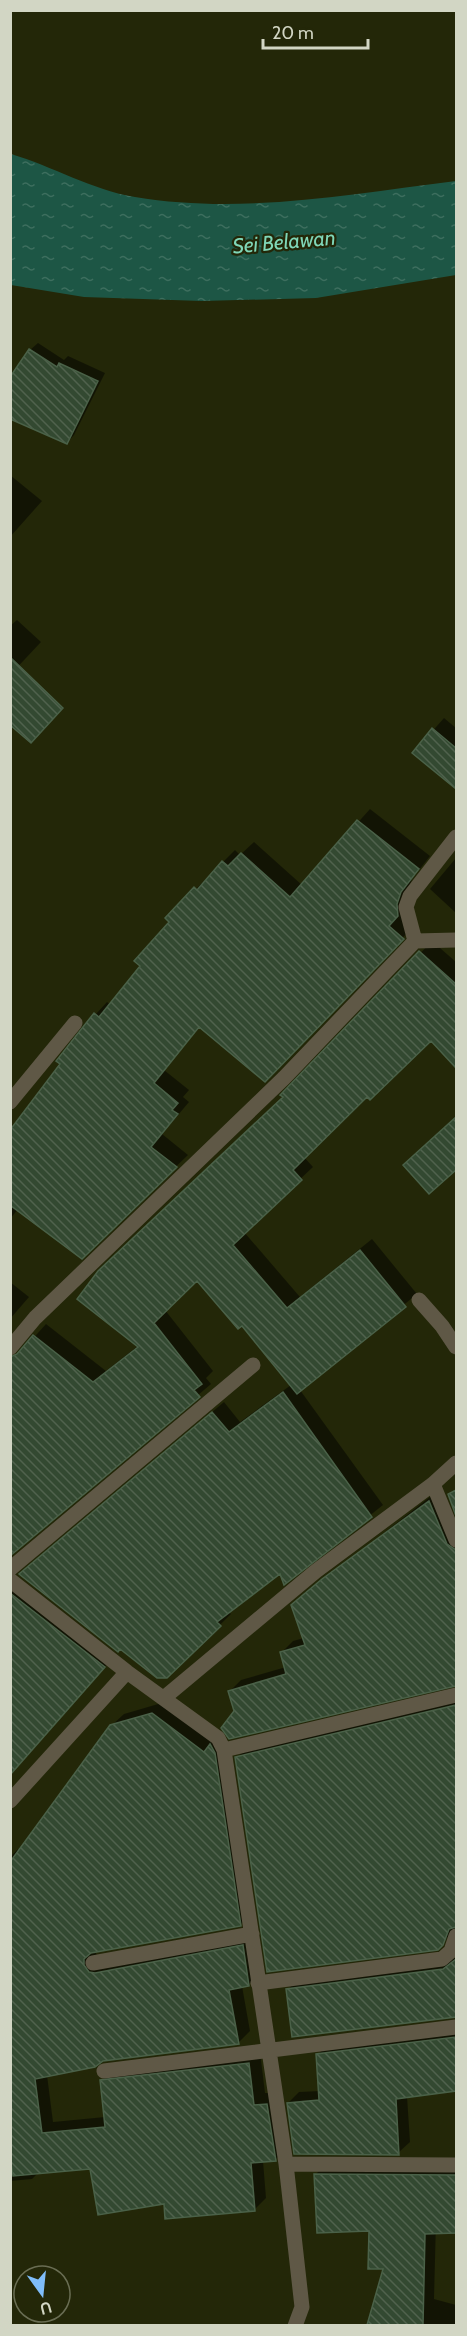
<svg xmlns="http://www.w3.org/2000/svg" width="467" height="2336" font-family="Cabin,sans-serif">
  <style>
    .water { fill: url(#water-ripples) }
    .shadow { fill: #0007 }
    .building { fill: url(#building-back-hatch); stroke: #4a6148; stroke-width: 1.5 }
    .lines { fill: none; stroke-linecap: round; stroke-linejoin: round }
    .service { stroke: #5f5846; stroke-width: 15 }
    .minor { stroke: #5f5846; stroke-width: 15 }
    .labels { text-anchor: middle; stroke-width: 4.5; stroke-linejoin: round; paint-order: stroke }
    .water-label { font-size: 21px; font-style: italic; fill: #7fd7b8; stroke: #232708 }
  </style>
  <defs>
    <pattern id="water-ripples" width="26" height="14" patternUnits="userSpaceOnUse" patternTransform="scale(1.5)"><rect width="26" height="14" fill="#1d5645"/><path d="M2 4q2-2 4 0t4 0M15 11q2-2 4 0t4 0" fill="none" stroke="#3d6e5e"/></pattern>
    <pattern id="building-back-hatch" width="6" height="6" patternUnits="userSpaceOnUse" patternTransform="scale(1.5)"><rect width="6" height="6" fill="#334931"/><path d="M-1 5l2 2M0 0l6 6M5-1l2 2" fill="none" stroke="#50624d"/></pattern>
  </defs>
  <rect width="100%" height="100%" fill="#232708"/>
  <path class="water" d="M11 154C52 166 92 190 135 197 242 215 350 194 456 181V275L316 298 202 301 84 297 11 285Z"/>
  <path class="shadow" d="M38 343 64 360 68 356 105 373 74 435 67 443 30 350Z
    M10 475 42 501 10 537Z
    M17 620 41 642 10 675V626Z
    M444 718 456 728V787L414 752Z
    M370 809 430 856 412 879 408 891 409 902 400 914 414 926 265 1080 200 1026 164 1070 189 1090 183 1097 189 1102 162 1134 188 1155 82 1257 18 1209 10 1219V1130L62 1063 96 1014 107 1002 111 1005 142 966 171 922 167 918 235 850 240 855 254 842 302 885Z
    M456 858V913L430 889Z
    M432 941 456 962V1042L444 1053 431 1039 367 1095 304 1157 313 1167 244 1232 300 1297 372 1239 417 1294 300 1390 383 1505 285 1583 281 1572 228 1611 231 1614 167 1677 32 1563 224 1402 240 1422 291 1385 242 1324 198 1279 165 1310 213 1371 206 1378 211 1384 12 1555V1571L16 1576 116 1654 10 1773V1364L46 1324 106 1371 139 1345 284 1096Z
    M456 1118V1167L429 1192 417 1154Z
    M10 1282 29 1297 10 1319Z
    M435 1493 456 1527V1685L230 1691 241 1680 286 1667 282 1652 293 1641 304 1638 292 1605Z
    M456 1697V1925L453 1932 437 1948 237 1758 248 1747Z
    M165 1702 216 1740 252 1913 240 1925 95 1951 98 1958 255 1934 260 1973 248 1985 242 1986 250 2031 238 2043 102 2060 47 2075 53 2122 105 2117 102 2080 114 2068 260 2052 265 2093H279L287 2148 275 2160 263 2161 266 2198 254 2210 166 2202 92 2167 39 2172 32 2179 10 2181V1857L18 1849 20 1851 111 1726 124 1714Z
    M456 1958V2016L287 1990 299 1979Z
    M456 2028V2099V2089L407 2096 410 2142 398 2153 288 2103 299 2092 320 2091 317 2055 329 2044Z
    M327 2163 456 2164V2219L436 2221 434 2299 456 2305V2326H368L385 2268 370 2229 315 2175Z"/>
  <path class="building" d="M29 349 57 367 59 363 98 381 67 444 10 419V377Z
    M10 657 63 708 31 743 10 725Z
    M432 728 456 748V789L412 753Z
    M357 820 419 869 401 892 397 904 398 916 389 926 404 939 265 1082 199 1027 154 1083 178 1103 172 1110 178 1114 151 1147 177 1167 82 1259 10 1205V1130L60 1064 56 1061 94 1013 99 1017 140 966 134 961 169 922 165 918 194 887 197 890 222 861 228 866 241 853 290 897Z
    M419 951 456 984V1068L431 1041 370 1100 367 1097 293 1170 302 1180 233 1245 287 1308 360 1250 406 1307 297 1394 242 1326 238 1329 197 1281 154 1323 202 1384 194 1390 200 1397 10 1556V1357L17 1354 33 1335 93 1382 138 1347 77 1299 98 1271 283 1097 280 1095Z
    M456 1117V1170L429 1194 403 1165Z
    M283 1392 372 1517 284 1585 280 1574 217 1622 221 1626 167 1678H157L120 1649 118 1652 19 1574 212 1412 229 1432Z
    M456 1490V1516L448 1494Z
    M429 1501 447 1544 456 1550V1686L229 1739 221 1728 234 1711 228 1691 286 1674 280 1652 305 1645 291 1605 322 1579Z
    M10 1593 105 1667 10 1775Z
    M456 1705V1927L449 1929 443 1945 438 1950 267 1972 235 1757Z
    M152 1713 204 1752 210 1744 215 1753 241 1926 91 1953 84 1959V1965L89 1972 95 1973 243 1945 249 1986 229 1990 239 2044 103 2061 95 2067 35 2079 42 2133 105 2127 100 2080 249 2063 254 2105 267 2104 276 2161 251 2163 255 2211 165 2219 164 2204 98 2215 90 2169 13 2176 10 2157V1862L110 1725Z
    M456 1959V2017L292 2037 286 1989 443 1969Z
    M456 2037V2091L396 2099 399 2155 294 2154 287 2103 319 2100 316 2054Z
    M314 2174 456 2175V2233L425 2234 423 2325H367L383 2269H368L369 2231 317 2233Z"/>
  <g class="lines">
    <path class="service" d="M419 1300 442 1326 456 1347"/>
    <path class="minor" d="M415 941 406 907 410 896 456 837
      M10 1102 75 1023
      M10 1348 35 1318 284 1078 415 941 456 940
      M433 1484 456 1540
      M10 1569 253 1365
      M10 1580 127 1672 218 1738 224 1750 286 2164 302 2307 295 2326
      M165 1697 316 1571 433 1484 456 1463
      M224 1750 456 1695
      M10 1801 127 1672
      M93 1963 252 1934
      M258 1983 442 1959 451 1951 456 1936
      M104 2071 456 2027
      M286 2164 456 2165"/>
  </g>
  <g class="labels">
    <g class="water-label">
      <text transform="translate(284 242) rotate(-5)" y="7">Sei Belawan</text>
    </g>
  </g>
  <rect width="467" height="2336" fill="none" stroke="#d2d6c4" stroke-width="24"/>
  <g transform="translate(42 2294) rotate(165)"><circle r="28" fill="#232708" stroke="#696d53" stroke-width="1.5"/>
  <path d="M0-4.5L10 22L0 15L-10 22Z" fill="#7fbdfa"/>
  <text y="-9" font-size="16" font-weight="bold" text-anchor="middle" fill="#d2d6c4">U</text>
  </g>
  <path d="M263 39v9h105v-9" fill="none" stroke="#d2d6c4" stroke-width="3"/>
  <text x="272" y="39" font-size="18" fill="#d2d6c4" stroke="#232708" stroke-width="4.5" paint-order="stroke">20 m</text>
</svg>
